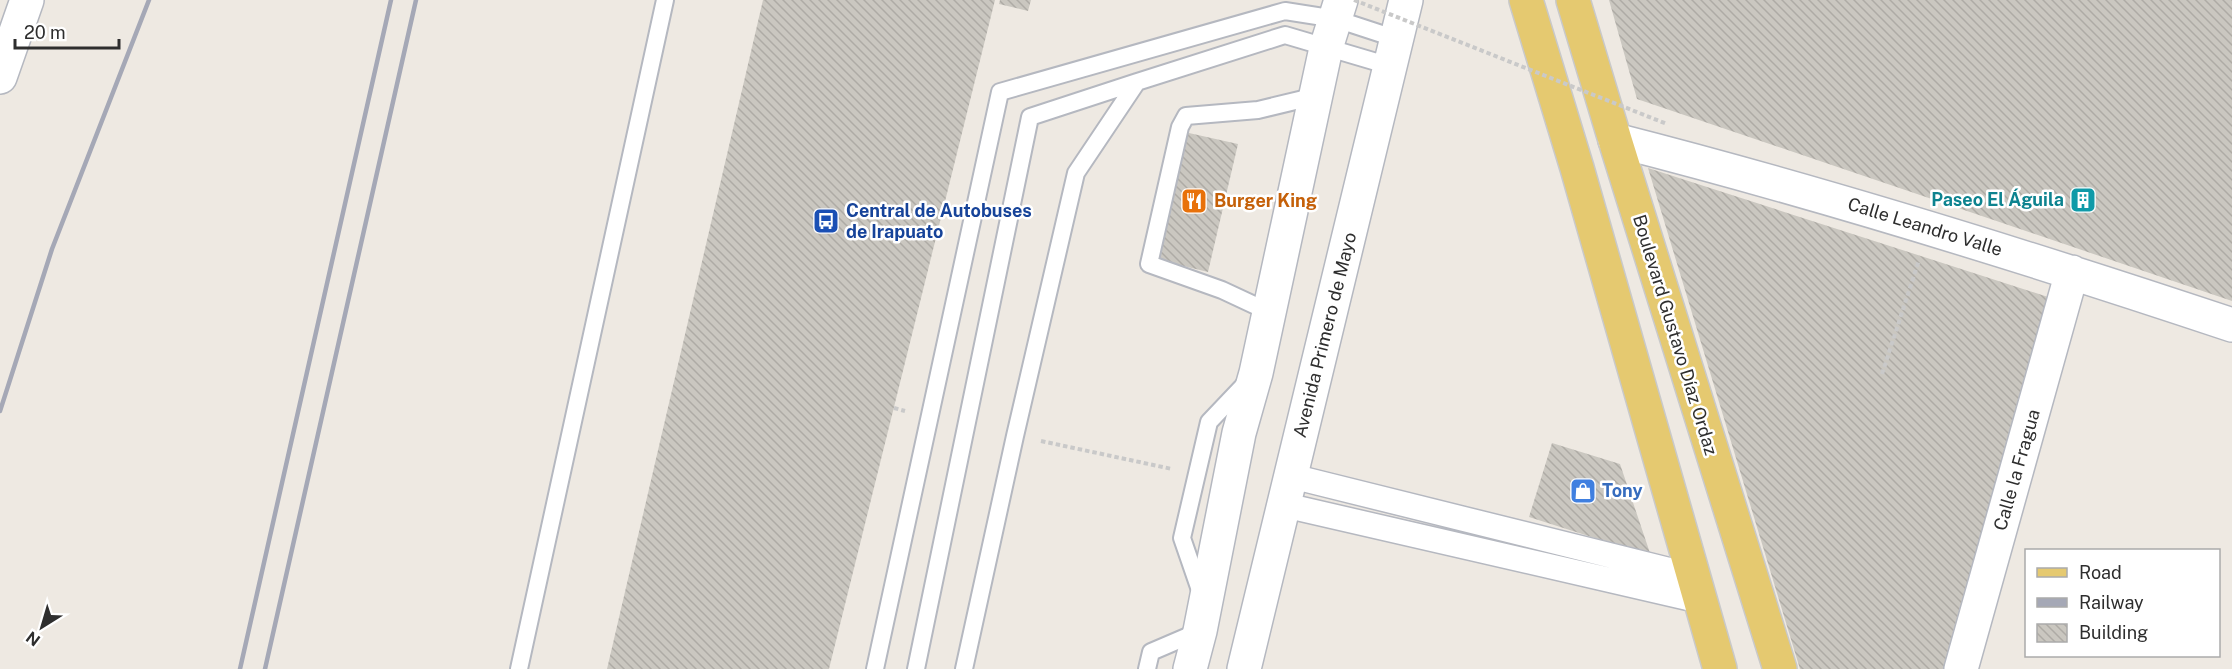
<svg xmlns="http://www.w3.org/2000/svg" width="2232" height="669" font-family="'Public Sans',sans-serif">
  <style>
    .building { fill: url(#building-back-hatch) }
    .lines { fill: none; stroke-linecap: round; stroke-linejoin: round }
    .service-casing { stroke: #b5b8c0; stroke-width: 20 }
    .pedestrian-casing { stroke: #b5b8c0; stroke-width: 27 }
    .minor-casing { stroke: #b5b8c0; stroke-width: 36 }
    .tertiary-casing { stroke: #b5b8c0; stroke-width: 36 }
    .primary-casing { stroke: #c9c9c9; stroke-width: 36 }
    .path { stroke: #c9c9c9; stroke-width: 4; stroke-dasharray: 4.5 3; stroke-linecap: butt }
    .service { stroke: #fff; stroke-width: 16 }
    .pedestrian { stroke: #fff; stroke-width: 24 }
    .minor { stroke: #fff; stroke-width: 33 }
    .tertiary { stroke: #fff; stroke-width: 33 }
    .primary { stroke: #e5c970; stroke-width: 33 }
    .rail { stroke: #a5a8b6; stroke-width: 4.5 }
    .path-bridge { stroke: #c9c9c9; stroke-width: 4; stroke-dasharray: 4.5 3; stroke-linecap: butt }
    .labels { text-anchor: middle; stroke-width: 5; stroke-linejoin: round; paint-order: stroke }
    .culture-label { font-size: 18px; font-weight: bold; fill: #0d838f; stroke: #fff; text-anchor: end }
    .food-label { font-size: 18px; font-weight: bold; fill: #c56008; stroke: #fff; text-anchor: start }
    .transit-label { font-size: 18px; font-weight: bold; fill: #164399; stroke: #fff; text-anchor: start }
    .street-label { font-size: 18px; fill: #2e2e2e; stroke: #fff }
    .shop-label { font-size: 18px; font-weight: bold; fill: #366cbe; stroke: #fff; text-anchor: start }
  </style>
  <defs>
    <pattern id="building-back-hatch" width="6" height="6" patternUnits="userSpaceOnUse" patternTransform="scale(1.5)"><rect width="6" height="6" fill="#cac7c0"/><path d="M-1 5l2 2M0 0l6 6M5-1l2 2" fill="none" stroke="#aeaba5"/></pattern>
  </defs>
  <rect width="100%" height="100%" fill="#eee9e2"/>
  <path class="building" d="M763 0H995L829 669H607Z
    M1000 0H1031L1028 11 999 4Z
    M1609 0H2232V301L1637 99Z
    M1180 131 1238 144 1208 272 1151 258Z
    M1648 168 2048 297 1947 669H1800Z
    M1552 443 1620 464 1651 556 1529 517Z"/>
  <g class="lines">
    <g class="service-casing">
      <path id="service" d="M1269 312 1222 290 1149 264 1180 127 1186 116 1258 110 1316 96
        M1202 596 1182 538 1209 422 1247 382
        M519 669 665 0
        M875 669 1000 92 1285 11 1336 19 1397 39
        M916 669 1030 117 1137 82
        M964 669 1015 436 1076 173 1137 82 1285 35 1390 66
        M1147 669 1151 652 1200 631"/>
    </g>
    <g class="pedestrian-casing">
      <path id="pedestrian" d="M1291 476 1693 576
        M1284 505 1701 601"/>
    </g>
    <g class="minor-casing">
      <path id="minor" d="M0 77 27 0
        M1615 140C1823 193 2028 257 2232 325
        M1961 669 2072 272"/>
    </g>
    <g class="tertiary-casing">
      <path id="tertiary" d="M1190 669 1200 631 1239 433 1256 373 1326 48 1341 0
        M1244 669 1406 0"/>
    </g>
    <g class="primary-casing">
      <path id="primary" d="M1526 0 1577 168 1720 669
        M1573 0 1615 140 1780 669"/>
    </g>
    <path class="path" d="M1882 374 1919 260
      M894 408 905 411
      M1041 441 1172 469"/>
    <use href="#service" class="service"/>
    <use href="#pedestrian" class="pedestrian"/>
    <use href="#minor" class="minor"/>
    <use href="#tertiary" class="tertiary"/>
    <use href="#primary" class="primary"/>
    <path class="rail" d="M0 411 52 249 149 0
      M240 669 391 0
      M265 669 416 0"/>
    <path class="path-bridge" d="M1354 0 1667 124"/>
  </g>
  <defs>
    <g id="building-square" transform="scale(1.35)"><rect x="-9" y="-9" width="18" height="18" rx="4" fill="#0f9aa8" stroke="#fff"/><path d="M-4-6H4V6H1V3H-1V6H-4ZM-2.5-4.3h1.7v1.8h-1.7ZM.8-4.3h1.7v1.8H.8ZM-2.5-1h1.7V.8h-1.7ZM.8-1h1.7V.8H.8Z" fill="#fff"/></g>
    <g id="restaurant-square" transform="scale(1.35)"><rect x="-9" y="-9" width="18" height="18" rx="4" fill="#e8710a" stroke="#fff"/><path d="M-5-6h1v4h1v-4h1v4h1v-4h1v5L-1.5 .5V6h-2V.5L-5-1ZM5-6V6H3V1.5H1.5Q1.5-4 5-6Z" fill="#fff"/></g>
    <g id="bus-square" transform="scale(1.35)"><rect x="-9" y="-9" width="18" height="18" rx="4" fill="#1a4fb4" stroke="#fff"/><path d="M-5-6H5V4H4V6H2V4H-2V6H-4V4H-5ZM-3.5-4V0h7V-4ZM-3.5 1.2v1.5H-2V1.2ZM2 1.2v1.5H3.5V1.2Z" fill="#fff"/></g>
    <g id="shop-square" transform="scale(1.35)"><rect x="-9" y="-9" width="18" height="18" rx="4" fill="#3f7fe0" stroke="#fff"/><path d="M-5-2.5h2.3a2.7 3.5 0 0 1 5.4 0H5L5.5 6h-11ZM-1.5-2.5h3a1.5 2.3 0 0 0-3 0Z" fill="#fff"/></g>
  </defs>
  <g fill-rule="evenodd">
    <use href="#building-square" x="2083" y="200"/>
    <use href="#restaurant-square" x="1194" y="201"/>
    <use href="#bus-square" x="826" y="221"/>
    <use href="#shop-square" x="1583" y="491"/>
  </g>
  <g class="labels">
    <g class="culture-label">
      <text x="2064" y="206">Paseo El Águila</text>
    </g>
    <g class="food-label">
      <text x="1214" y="207">Burger King</text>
    </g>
    <g class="transit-label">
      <text x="846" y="217">Central de Autobuses<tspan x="846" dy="21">de Irapuato</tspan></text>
    </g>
    <g class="street-label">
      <text transform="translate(1925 227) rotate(17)" y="6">Calle Leandro Valle</text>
      <text transform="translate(1325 335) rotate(-76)" y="6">Avenida Primero de Mayo</text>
      <text transform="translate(1675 335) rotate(73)" y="6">Boulevard Gustavo Díaz Ordaz</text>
      <text transform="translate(2017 470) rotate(-74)" y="6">Calle la Fragua</text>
    </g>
    <g class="shop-label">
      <text x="1602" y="497">Tony</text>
    </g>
  </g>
  <rect x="2025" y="549" width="195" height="108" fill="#ffffff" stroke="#ababab" stroke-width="1.5"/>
  <rect x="2037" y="568" width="30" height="9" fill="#e5c970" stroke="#ababab" stroke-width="1.5"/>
  <text x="2079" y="579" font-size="18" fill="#2e2e2e">Road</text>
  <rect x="2037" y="598" width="30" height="9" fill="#a5a8b6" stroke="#ababab" stroke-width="1.5"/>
  <text x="2079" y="609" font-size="18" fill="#2e2e2e">Railway</text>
  <rect x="2037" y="624" width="30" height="18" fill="url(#building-back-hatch)" stroke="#ababab" stroke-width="1.5"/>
  <text x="2079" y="639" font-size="18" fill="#2e2e2e">Building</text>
  <g transform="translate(42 627) rotate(217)" stroke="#ffffff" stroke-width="4.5" paint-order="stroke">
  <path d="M0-4.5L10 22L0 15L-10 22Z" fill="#2e2e2e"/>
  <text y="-9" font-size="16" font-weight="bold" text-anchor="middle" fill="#2e2e2e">N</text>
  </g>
  <path d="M15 39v9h104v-9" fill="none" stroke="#2e2e2e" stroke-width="3"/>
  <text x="24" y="39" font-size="18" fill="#2e2e2e" stroke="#ffffff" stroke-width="4.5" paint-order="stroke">20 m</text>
</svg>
